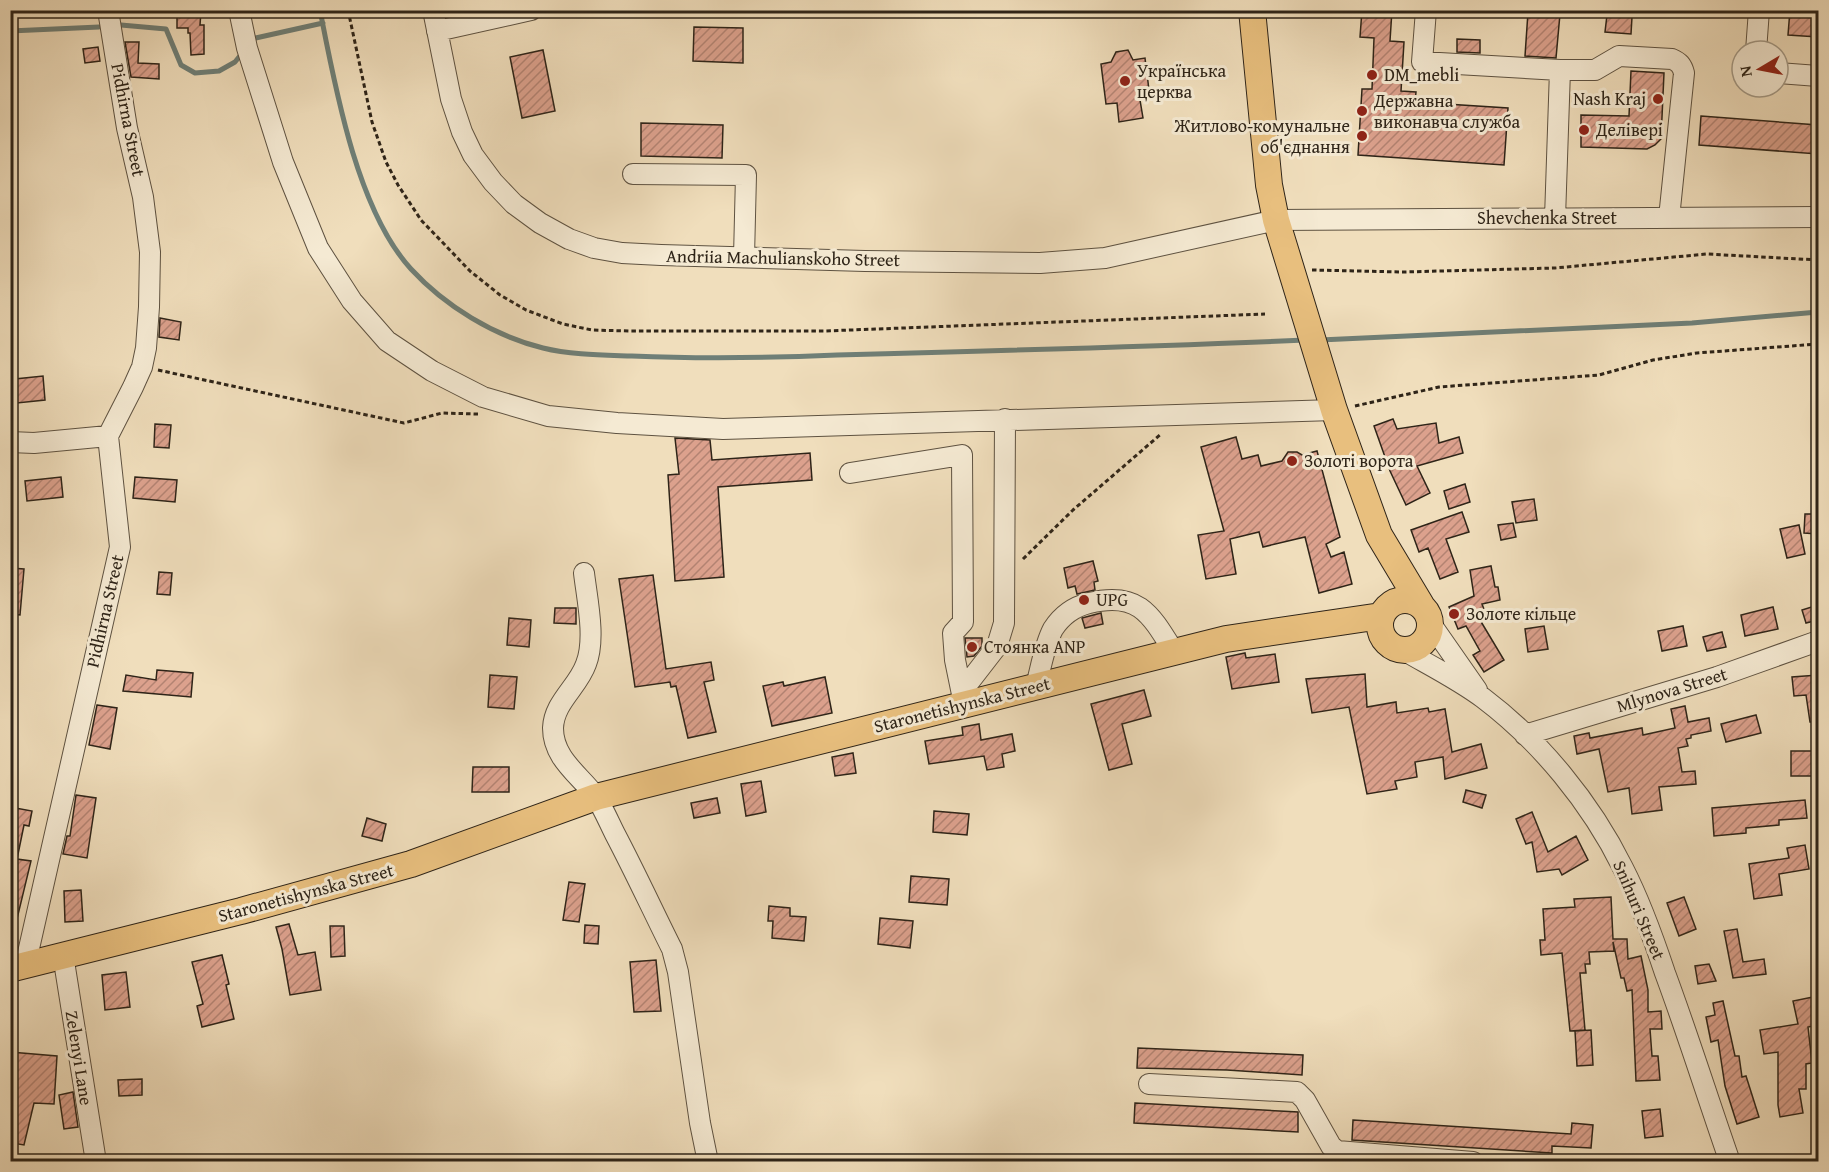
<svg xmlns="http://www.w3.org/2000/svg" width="1829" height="1172" font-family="'Gentium Book Plus',serif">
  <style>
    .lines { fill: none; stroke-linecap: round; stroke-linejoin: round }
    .stream { stroke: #6f7f77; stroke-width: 5 }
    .building { fill: url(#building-hatch); stroke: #2e2418; stroke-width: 1.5 }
    .minor-casing { stroke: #5e5241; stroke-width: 22 }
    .major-casing { stroke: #2e2418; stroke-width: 28 }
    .path { stroke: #2e2418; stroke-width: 3; stroke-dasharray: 4.5 3; stroke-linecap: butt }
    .minor { stroke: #f5ead3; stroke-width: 20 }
    .major { stroke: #e8bf7e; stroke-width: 26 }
    .poi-dot { fill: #8f2418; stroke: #f5ead3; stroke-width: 2 }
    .labels { text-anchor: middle; stroke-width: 6; stroke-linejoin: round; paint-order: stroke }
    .poi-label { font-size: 18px; fill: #2e2418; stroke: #f5ead3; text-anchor: start }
    .street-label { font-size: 18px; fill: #2e2418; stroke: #f5ead3 }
  </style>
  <defs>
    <pattern id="building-hatch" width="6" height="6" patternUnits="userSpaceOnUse" patternTransform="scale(1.5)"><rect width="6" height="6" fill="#dca18d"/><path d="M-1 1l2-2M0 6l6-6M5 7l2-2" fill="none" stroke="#b38372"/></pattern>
  </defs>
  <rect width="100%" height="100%" fill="#f0debc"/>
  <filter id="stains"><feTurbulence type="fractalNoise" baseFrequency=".00333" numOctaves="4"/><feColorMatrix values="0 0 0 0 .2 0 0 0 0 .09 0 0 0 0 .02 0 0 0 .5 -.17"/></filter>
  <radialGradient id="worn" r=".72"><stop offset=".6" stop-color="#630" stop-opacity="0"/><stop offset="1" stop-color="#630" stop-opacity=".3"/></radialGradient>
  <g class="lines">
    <path class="stream" d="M320 10C335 87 357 210 411 269 445 306 494 336 543 348 571 355 603 355 632 356 701 359 769 358 837 355 993 351 1149 347 1305 340
      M121 25 166 29 181 65 195 73 219 71 235 62 243 52
      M10 31 99 27
      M250 42 251 39 323 23
      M1320 340 1692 323 1818 312"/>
  </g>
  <path class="building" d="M1362 10H1392L1390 41 1404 42 1401 91 1416 92 1415 102 1508 108 1504 165 1358 155 1362 89H1372L1374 38 1360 37Z
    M1790 10H1818V37L1788 35Z
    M177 11H201L200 25H204V54L191 55 190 33H188V28H177Z
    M1528 12 1560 14 1556 58 1525 56Z
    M1607 15 1632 17 1631 34 1605 32Z
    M694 27 743 28V63L693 61Z
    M1457 39 1480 40V53L1457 52Z
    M125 42H139L138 63 159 64V79L131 77Z
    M98 47 100 61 85 63 83 49Z
    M543 50 555 111 522 118 510 57Z
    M1128 50 1133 60 1145 58 1150 98 1140 100 1143 118 1119 122 1117 103 1106 104 1101 64 1111 62 1116 52Z
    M1631 71 1664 73 1661 139 1655 145 1647 149 1581 147V115L1629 116Z
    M1701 116 1818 125V154L1699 145Z
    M641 123 723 125 722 158 641 156Z
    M160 318 181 322 179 340 159 337Z
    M43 376 45 400 17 403 15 379Z
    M1393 419 1397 429 1436 423 1439 443 1459 437 1463 453 1417 466 1430 493 1406 505 1390 471 1374 426Z
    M155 424 171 425 169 448 154 447Z
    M1236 437 1242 459 1258 455 1261 466 1282 461 1288 452H1297L1302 455 1317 451 1340 537 1326 544 1331 557 1344 552 1352 584 1319 593 1305 537 1263 547 1259 532 1230 539 1236 574 1206 579 1198 535 1224 531 1201 447Z
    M675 438 710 440 712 460 810 453 812 480 718 487 724 577 675 581 668 475 679 474Z
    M61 477 63 497 27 501 25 481Z
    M135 477 177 480 175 502 133 498Z
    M1465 484 1470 502 1449 509 1444 491Z
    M1534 499 1537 520 1516 523 1512 502Z
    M1462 512 1469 532 1446 539 1458 572 1440 579 1428 548 1419 552 1411 530Z
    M1805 514H1818V534L1804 533Z
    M1513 523 1516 537 1501 540 1498 525Z
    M1799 525 1805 554 1787 558 1780 529Z
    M1093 561 1098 581 1094 582 1095 590 1077 594 1075 586 1068 588 1064 568Z
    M1491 566 1495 587H1498L1500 600 1482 604 1487 617 1480 620 1504 660 1484 672 1473 655 1480 651 1466 626 1458 629 1449 607 1474 596 1470 570Z
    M10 568 24 569 20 615 10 614Z
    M159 572 172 573 170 595 157 594Z
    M653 575 666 669 711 662 714 680 704 682 716 732 688 738 676 686 671 687 670 682 635 687 619 579Z
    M1818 605V620L1806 623 1802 610Z
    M1773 607 1778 629 1745 636 1741 615Z
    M555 608H576V624L554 623Z
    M1101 613 1103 624 1085 628 1082 618Z
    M509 618 531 620 529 647 507 645Z
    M1544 626 1548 649 1528 652 1525 629Z
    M1683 626 1687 646 1662 651 1658 631Z
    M1722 632 1726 647 1707 651 1703 637Z
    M965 638H982V646L974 656 967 657Z
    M1245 653 1246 658 1275 654 1279 682 1232 689 1226 657Z
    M157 670 193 673 191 697 123 691 126 675 156 680Z
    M1365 674 1367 707 1396 702 1397 713 1428 708 1429 712 1445 709 1452 752 1481 744 1487 768 1445 779 1443 757 1415 762 1417 777 1395 781 1397 789 1367 794 1349 707 1312 713 1306 679Z
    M490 675 517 677 514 709 488 707Z
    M1818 675V722H1810L1806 695 1794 696 1792 677Z
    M825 677 832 713 772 726 763 686 783 682 784 686Z
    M1144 690 1151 716 1122 724 1132 764 1109 770 1091 704Z
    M97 705 117 708 110 749 89 745Z
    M1685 706 1688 722 1709 718 1711 731 1691 735V738L1686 739 1688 746 1678 748 1682 772 1695 771 1696 784 1659 787 1662 810 1632 814 1629 788 1608 792 1599 749 1577 754 1574 736 1589 733 1590 738 1642 728 1643 735 1675 728 1671 709Z
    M1756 715 1761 733 1726 742 1721 724Z
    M979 724 981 740 1012 734 1015 751 1002 754 1004 767 987 770 984 756 929 764 925 741 963 735 962 727Z
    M1791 751H1818V776H1791Z
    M853 753 856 773 835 776 832 757Z
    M473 767H509V792H472Z
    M761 781 766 812 746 816 741 784Z
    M1466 790 1486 795 1482 808 1463 802Z
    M76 795 96 798 87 858 63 854 67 836H70Z
    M717 798 720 813 694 818 691 803Z
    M1805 800 1807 818 1779 820V825L1746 828V833L1714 836 1712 808Z
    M10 807 32 811 29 826 24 825 17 859 31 861 16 923 10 922Z
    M934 811 969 814 967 835 933 832Z
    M1532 812 1548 852 1576 836 1588 860 1562 875 1559 869 1537 872 1532 842 1526 844 1516 819Z
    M367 818 386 824 382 841 362 836Z
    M1805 845 1809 869 1779 874 1782 895 1754 899 1749 864 1789 858 1787 848Z
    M911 876 949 879 947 905 909 902Z
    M569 882 585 884 579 922 563 920Z
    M81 890 83 921 65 922 64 891Z
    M1611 897 1613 939H1627L1628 959 1641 956 1648 990V1012L1661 1011 1662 1029H1650L1652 1056H1658L1660 1080 1636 1081 1632 990 1627 991 1624 978H1621L1613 942 1614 951 1589 952 1590 964H1585L1586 973H1580L1585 1030 1570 1031 1562 953 1541 955 1540 940H1545L1543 909 1575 907 1574 899Z
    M1684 897 1696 929 1679 936 1667 903Z
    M769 906 790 908V916L806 917 804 941 772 938 773 921H768Z
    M880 918 913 921 910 948 878 944Z
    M289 924 298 955 315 952 321 990 290 995 282 949 276 927Z
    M585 925 599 926 598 944 584 943Z
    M330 926H344L345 956 331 957Z
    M1737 929 1743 962 1764 959 1766 974 1733 978 1724 931Z
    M222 955 229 984 226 985 234 1019 202 1027 197 1006 203 1004 192 962Z
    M656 960 661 1011 634 1012 630 962Z
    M1709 964 1716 981 1698 984 1695 966Z
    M126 972 130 1007 105 1010 102 975Z
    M1818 996V1025L1808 1027 1812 1063 1806 1064V1089H1799L1803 1113 1780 1117 1778 1105V1052L1764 1054 1760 1030 1798 1024 1793 1001Z
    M1723 1001 1735 1056H1739L1742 1077 1746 1076 1759 1117 1737 1124 1725 1086 1718 1040 1711 1042 1706 1017 1715 1015 1713 1003Z
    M1591 1030 1593 1065 1577 1066 1575 1031Z
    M1138 1048 1303 1055 1302 1075 1227 1070 1137 1068Z
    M10 1052 57 1056 54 1104 34 1103 24 1145 12 1143 14 1130 10 1129 13 1067H10Z
    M142 1079V1095L119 1096 118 1080Z
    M73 1092 78 1127 64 1129 59 1095Z
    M1135 1103 1298 1112V1132L1134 1123Z
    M1660 1109 1663 1136 1645 1138 1642 1111Z
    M1353 1120 1571 1134 1572 1123 1593 1125 1591 1148 1552 1146V1153L1352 1140Z"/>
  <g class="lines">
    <g class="minor-casing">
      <path id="minor" d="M239 10 247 48 283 162 318 248 352 301 387 341 432 371 483 397 548 416 617 423 723 429 1334 410
        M433 10 451 99 462 132 473 155 493 182 514 204 540 223 569 239 594 248 622 253 661 255 865 261 1040 263 1105 258 1276 220 1818 217
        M1426 10 1422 62 1560 70
        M437 31 531 10
        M1756 51 1759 10
        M1778 73 1818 76
        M633 174 746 175 744 257
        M1555 218 1560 70H1595L1619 56 1672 59C1679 62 1682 65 1684 73L1669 218
        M10 442 34 443 108 436
        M850 473 962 455 963 622 953 633 955 660 964 704
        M584 573C587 599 596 639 586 664 578 687 554 702 553 728 553 759 580 775 596 797 603 808 609 822 615 834 635 872 653 911 672 949L678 972 700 1123 708 1162
        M1431 624 1477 690
        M1405 651C1431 666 1459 680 1483 698 1540 741 1591 803 1623 868 1640 901 1653 937 1665 973 1688 1035 1708 1099 1730 1162
        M1036 686C1041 668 1044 646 1053 629 1062 615 1073 607 1089 603 1138 591 1150 613 1174 652
        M964 701 966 686 997 646 1004 623 1005 419
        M1525 735 1717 677 1818 641
        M63 955 96 1162
        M25 966 120 547 108 436 133 387 142 367 146 348 149 307 150 252 143 197 127 128 108 10
        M1149 1084 1297 1092 1305 1100 1331 1146 1337 1151 1473 1162"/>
    </g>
    <g class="major-casing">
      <path id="major" d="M1252 10 1269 185 1276 220 1334 410 1379 535 1421 605
        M1380 625a25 25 0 1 1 50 0a25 25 0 1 1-50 0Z
        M10 969 241 911 411 864 596 797 1226 639 1381 616"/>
    </g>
    <path class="path" d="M348 10 372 122 386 162 398 185 421 220 470 271 500 295 526 310 563 324 592 330 629 331H825L1265 314
      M1312 270 1403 272 1555 268 1707 254 1818 260
      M158 370 404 423 442 413 478 414
      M1355 406 1439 387 1599 375 1653 360 1697 353 1818 344
      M1023 559 1073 510 1161 434"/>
    <use href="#minor" class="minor"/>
    <use href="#major" class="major"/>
  </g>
  <g class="poi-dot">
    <circle cx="1372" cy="75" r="6"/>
    <circle cx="1125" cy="81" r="6"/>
    <circle cx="1658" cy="99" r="6"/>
    <circle cx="1362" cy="111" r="6"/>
    <circle cx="1584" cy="130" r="6"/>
    <circle cx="1362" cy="136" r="6"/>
    <circle cx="1292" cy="461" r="6"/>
    <circle cx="1084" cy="600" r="6"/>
    <circle cx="1454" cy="614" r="6"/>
    <circle cx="972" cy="647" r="6"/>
  </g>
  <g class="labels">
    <g class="poi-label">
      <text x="1137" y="77">Українська<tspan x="1137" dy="21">церква</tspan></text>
      <text x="1384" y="81">DM_mebli</text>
      <text x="1646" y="105" text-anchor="end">Nash Kraj</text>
      <text x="1374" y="107">Державна<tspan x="1374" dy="21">виконавча служба</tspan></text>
      <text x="1350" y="132" text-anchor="end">Житлово-комунальне<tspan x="1350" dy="21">об'єднання</tspan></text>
      <text x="1596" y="136">Делівері</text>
      <text x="1304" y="467">Золоті ворота</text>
      <text x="1096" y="606">UPG</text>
      <text x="1466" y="620">Золоте кільце</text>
      <text x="984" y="653">Стоянка ANP</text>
    </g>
    <g class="street-label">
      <text transform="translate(128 120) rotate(79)" y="6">Pidhirna Street</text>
      <text x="1547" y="224">Shevchenka Street</text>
      <text transform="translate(783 258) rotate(1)" y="6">Andriia Machulianskoho Street</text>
      <text transform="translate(105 611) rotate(-77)" y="6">Pidhirna Street</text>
      <text transform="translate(1672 690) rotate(-17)" y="6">Mlynova Street</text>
      <text transform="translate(962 705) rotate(-14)" y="6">Staronetishynska Street</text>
      <text transform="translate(306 893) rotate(-15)" y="6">Staronetishynska Street</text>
      <text transform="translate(1639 910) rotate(67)" y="6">Snihuri Street</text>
      <text transform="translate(79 1058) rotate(81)" y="6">Zelenyi Lane</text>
    </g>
  </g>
  <rect width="1829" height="1172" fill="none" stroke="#f0debc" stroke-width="36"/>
  <rect x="12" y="12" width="1805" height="1148" fill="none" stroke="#2e2418" stroke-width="3"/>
  <rect x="18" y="18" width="1793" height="1136" fill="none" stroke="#2e2418" stroke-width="1.5"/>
  <g transform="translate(1760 69) rotate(260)"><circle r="28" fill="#f5ead3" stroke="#a59b88" stroke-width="1.5"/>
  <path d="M0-4.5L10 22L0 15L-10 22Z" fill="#8f2418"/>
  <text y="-9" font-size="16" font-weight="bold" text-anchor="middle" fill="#2e2418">N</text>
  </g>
  <rect width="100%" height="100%" filter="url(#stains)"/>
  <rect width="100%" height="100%" fill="url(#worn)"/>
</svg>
